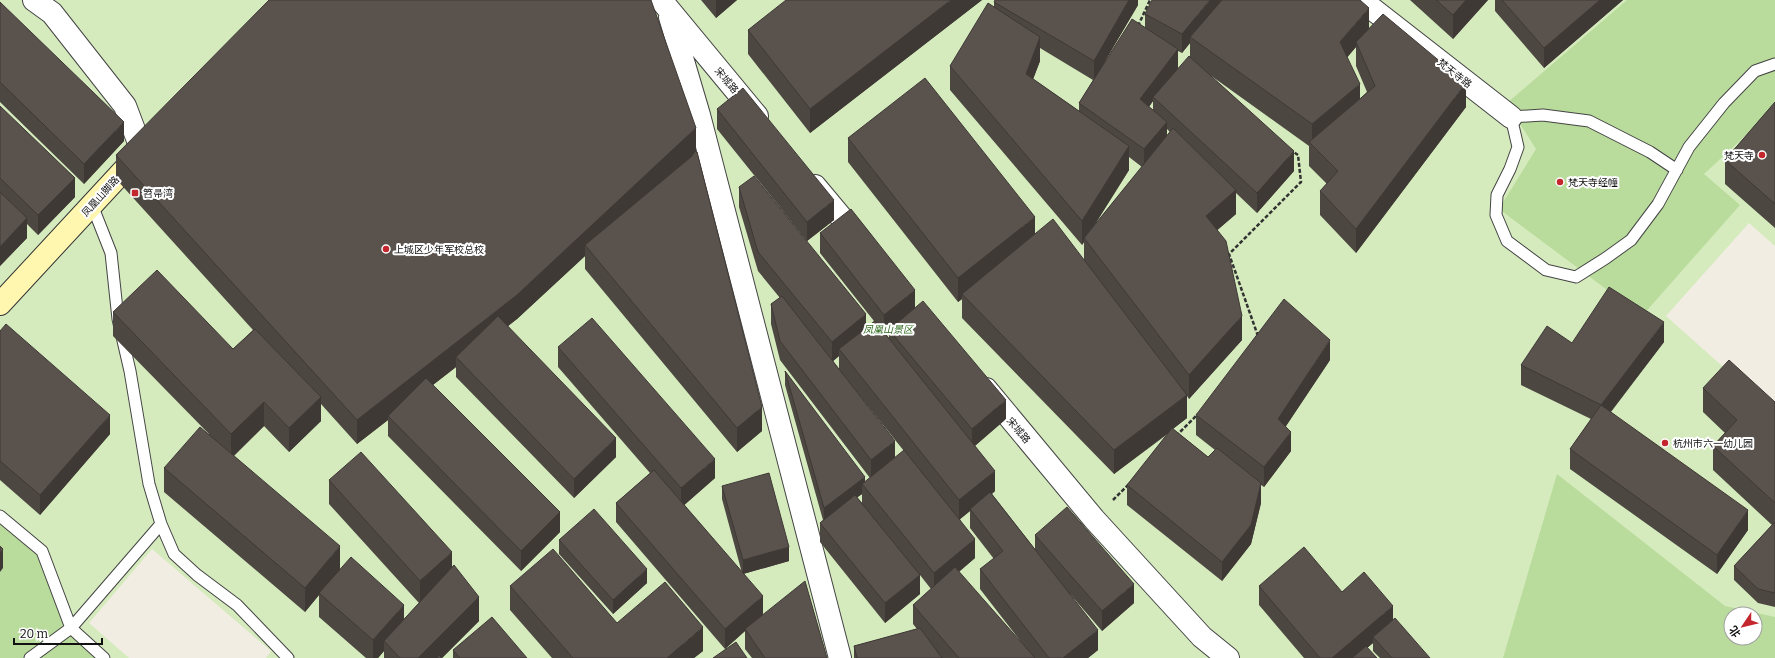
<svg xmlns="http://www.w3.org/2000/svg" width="1775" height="658" font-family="Bitter,'Noto Sans SC',serif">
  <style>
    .green { fill: #d5ebbd; fill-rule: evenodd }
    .forest { fill: #b9dc9c; fill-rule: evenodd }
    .plaza { fill: #f1ede2 }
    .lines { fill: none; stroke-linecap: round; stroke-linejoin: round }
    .lane-casing { stroke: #444; stroke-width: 13 }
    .street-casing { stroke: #444; stroke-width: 24 }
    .secondary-casing { stroke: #333; stroke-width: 24 }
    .path { stroke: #333; stroke-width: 2.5; stroke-dasharray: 4 2; stroke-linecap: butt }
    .lane { stroke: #fff; stroke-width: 11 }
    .street { stroke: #fff; stroke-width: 22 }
    .secondary { stroke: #fff6b0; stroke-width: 22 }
    .wall { fill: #4d4742; fill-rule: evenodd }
    .shaded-wall { fill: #3f3936 }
    .building { fill: #5a524d; stroke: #3f3936 }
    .poi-dot { fill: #c4262e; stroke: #fff; stroke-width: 1.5 }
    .labels { text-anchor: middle; stroke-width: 4; stroke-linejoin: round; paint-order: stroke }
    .street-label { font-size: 10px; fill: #111; stroke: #fff }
    .poi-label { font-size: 10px; fill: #111; stroke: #fff; text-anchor: start }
    .park-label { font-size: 10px; font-style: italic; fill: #2f6b1f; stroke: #fff }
  </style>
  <rect width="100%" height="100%" fill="#fffdf5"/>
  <path class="green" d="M0 0H1775V658H0ZM1731 614H1755V638H1731Z"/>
  <path class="forest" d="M1627 0H1775V108L1704 174 1740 205 1642 316 1499 209 1536 149 1507 103Z
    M1557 474 1725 606 1775 617V658H1503ZM1731 614H1755V638H1731Z
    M0 516 42 551 71 628 103 658H0Z"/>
  <path class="plaza" d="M1749 223 1775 246V413L1666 316Z
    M152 549 271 651 266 658H129L89 623Z"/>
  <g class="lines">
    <g class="lane-casing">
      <path id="lane" d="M1677 170 1650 152 1589 121 1543 115 1511 117 1518 147 1510 169 1497 195 1496 215 1507 241 1546 270 1576 277 1606 258 1631 240 1658 204 1689 147 1724 103 1755 71 1775 64
        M92 205 111 253 118 319 130 371 149 484 161 524 174 554 197 575 237 605 288 658
        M0 516 42 551 71 628 30 658
        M104 658 71 628 161 524"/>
    </g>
    <g class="street-casing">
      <path id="street" d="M34 0 52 13 125 106 142 151
        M661 0 757 116
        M1361 0 1511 117
        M670 17 699 115 840 658
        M815 186 861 241
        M986 389 1094 519 1202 637 1228 658"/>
    </g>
    <g class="secondary-casing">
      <path id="secondary" d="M0 304 137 156"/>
    </g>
    <path class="path" d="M1138 26 1150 0
      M1258 336 1229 254 1301 182 1298 155 1291 150
      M1176 436 1198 414
      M1113 500 1129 484"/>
    <use href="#lane" class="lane"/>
    <use href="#street" class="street"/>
    <use href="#secondary" class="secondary"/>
  </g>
  <path class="wall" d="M701 0H737L716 18Z
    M982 0 810 133 748 54V30Z
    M1138 0V5L1105 61 1145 27V14L1369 28 1466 107 1356 253 1320 215V191L1327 184 1309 166V146L1210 75 1294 171 1257 213 1236 193V214L1217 230 1242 340 1189 399 1187 396V418L1173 429 1208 457 1215 450 1196 435V415L1330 360 1286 426 1291 451 1264 487 1261 485V503L1251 544 1222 581 1127 505V485L1169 433 1114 474 962 318V299L958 302 848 162V138L1035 234 1084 260V242L1082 245 950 90V66L994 8V2ZM1190 43V57L1178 69V51L1182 53ZM1356 47V66L1367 92 1360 99 1347 57ZM1040 48 1093 80 1079 103V111L1033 79 1040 61ZM1153 101V110L1149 107ZM1167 129 1170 132 1167 136ZM1129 157 1142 167 1094 226 1129 170Z
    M1410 0H1488L1453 39Z
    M1495 0H1623L1544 68 1495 11Z
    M0 2 124 141 84 184 0 102Z
    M1775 102V228L1725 184V160Z
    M0 106 75 197 38 235 27 224V238L0 266Z
    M717 109 834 220 807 241 717 129Z
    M696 152 692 156 762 431 737 452 585 269V256L517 319 508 326 616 457 574 498 456 377V367L433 385 560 532 521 571 388 436V420L357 444 321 404V421L289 452 264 426 234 456 340 569 404 619 419 603 329 504V480L452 566 479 621 442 658H384V651L378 658H366L319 617V595L305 612 164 492V468L209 434 113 336V312L233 349 253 330 116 179V155Z
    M739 187 866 328 874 321 820 253V233L915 308 1006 419 975 446 995 491 992 494 1035 549V535L1134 603 1102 631 1070 594 1098 650 1088 658H942L939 654 942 658H854V646L917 629 913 624V605L931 589 920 575V594L885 623 820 542V523L823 520 785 385V371L865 482 870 478 780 360 771 324V304L780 298 758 271 739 207ZM889 331V338L885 333ZM839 356V369L833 361ZM839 370 904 451 895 458ZM862 494V503L857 497ZM970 511V528L994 559 980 569V589L1028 651 959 572 975 558 960 519Z
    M0 331 110 434 40 515 0 480Z
    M1664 342 1611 412 1748 530 1717 574 1570 469V449L1591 419 1521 385V365L1572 343Z
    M558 347 715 478 684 505 742 573 722 499V486L789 561 743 574 763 615 827 658H752L745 649V631L725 649 616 522V503L650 473 558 367Z
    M1703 388 1775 402V607L1758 603 1734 580V566L1772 525 1713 470V446L1725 433 1703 412Z
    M559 540 647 583 613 614 559 554Z
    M510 586 617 623 703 651 694 658H552L510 610Z
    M1259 586 1342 592 1393 620 1430 658H1380L1373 651V643L1367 648 1377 658H1304L1259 605Z
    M453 650 527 658H453Z"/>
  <path class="shaded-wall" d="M716 0H737L716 18Z
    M951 0H982L810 133V109Z
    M1129 0H1138V5L1094 80V61Z
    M1210 0H1226L1190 37V43L1182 53V34Z
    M1466 0H1488L1453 39V15Z
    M1600 0H1623L1544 68V48Z
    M1369 8V32L1356 42V47L1340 66V42Z
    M1040 37V61L1026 98V74Z
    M1178 49V69L1153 97V101L1140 119V99Z
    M1466 83V107L1356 253V229Z
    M1360 84V108L1312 145V124Z
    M124 122V141L84 184V164Z
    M1167 122V141L1144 168V149Z
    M696 128V152L590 251 585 245V256L517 319 461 363 456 357V367L390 418 388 416V420L357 444V420Z
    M1129 146V170L1085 240 1084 238V242L1082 245V221Z
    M1294 151V171L1257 213V193Z
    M75 178V197L38 235V215Z
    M1236 190V214L1206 240V216Z
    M834 200V220L807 241V222Z
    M1035 217V241L962 294V299L958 302V278Z
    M27 218V238L0 266V247Z
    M915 290V310L884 334V315Z
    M866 314V334L839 349V356L832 362V342Z
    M1242 316V340L1189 399V375Z
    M1664 322V342L1601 424V405Z
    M1330 340V360L1278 438V419Z
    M1187 395V418L1114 474V450Z
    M321 397V421L289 452V428Z
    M1006 400V419L972 448V429Z
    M264 402V426L231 458V434Z
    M762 407V431L737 452V428Z
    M110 415V434L40 515V495Z
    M1291 432V451L1264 487V467Z
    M616 438V457L574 498V479Z
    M895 441V461L871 479V460Z
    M715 459V478L681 508V488Z
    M995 471V491L971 510 970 509V511L959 520V500Z
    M865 477V488L862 484V494L824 522V508Z
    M1261 483V503L1251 544 1222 581V562Z
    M1748 510V530L1717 574V555Z
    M560 512V532L521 571V551Z
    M975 539V558L934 592V573Z
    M340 546V570L319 593V595L305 612V588Z
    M789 547V561L743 574V560Z
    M3 549V568L0 572V553Z
    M452 552V576L420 605V581Z
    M647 569V583L613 614V600Z
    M920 575V594L885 623V603Z
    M1134 584V603L1102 631V611Z
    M763 596V616L745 629V631L725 649V629Z
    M479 597V621L442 658H418Z
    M404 605V629L384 641V651L378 658H373V640Z
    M1393 606V626L1373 637V643L1355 658H1332Z
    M703 627V651L694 658H667Z
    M1098 630V650L1088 658H1063Z"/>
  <path class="building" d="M269 0H651L696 128 517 295 357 420 116 155Z
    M786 0H951L810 109 748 30Z
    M995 0H1129L1094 61 994 2Z
    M1152 0H1210L1182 34 1145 14Z
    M1222 0H1360L1369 8 1340 42 1360 84 1312 124 1190 37Z
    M1436 0H1466L1453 15Z
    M1502 0H1600L1544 48Z
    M0 2 124 122 84 164 0 82Z
    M988 3 1040 37 1026 74 1129 146 1082 221 950 66Z
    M1383 14 1466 83 1356 229 1320 191 1338 171 1309 142 1375 86 1356 42Z
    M1132 19 1178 49 1140 99 1167 122 1144 149 1079 103Z
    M1189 56 1294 151 1257 193 1153 97Z
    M925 78 1035 217 958 278 848 138Z
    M743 88 834 200 807 222 717 109Z
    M1775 102V204L1725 160Z
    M0 106 75 178 38 215 0 178Z
    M1173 128 1236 190 1206 216 1226 241 1242 316 1189 375 1084 238Z
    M697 152 762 407 737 428 585 245Z
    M754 176 866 314 832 342 758 252 739 187Z
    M0 192 27 218 0 247Z
    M851 209 915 290 884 315 820 233Z
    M1053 219 1187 395 1114 450 962 294Z
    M157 270 233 349 255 329 321 397 289 428 264 402 231 434 113 312Z
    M1609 287 1664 322 1601 405 1521 365 1547 326 1572 343Z
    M782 296 895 441 871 460 780 341 771 304Z
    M1284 299 1330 340 1278 419 1291 432 1264 467 1196 415Z
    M923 301 1006 400 972 429 889 330Z
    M498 316 616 438 574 479 456 357Z
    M592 318 715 459 681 488 558 347Z
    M875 321 995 471 959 500 839 349Z
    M6 324 110 415 40 495 0 461V331Z
    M1729 360 1775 402V503L1713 446 1737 420 1703 388Z
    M785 371 865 477 824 508Z
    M426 378 560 512 521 551 388 416Z
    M1601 405 1748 510 1717 555 1570 449Z
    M200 427 340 546 305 588 164 468Z
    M1172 428 1208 457 1217 448 1261 483 1251 525 1222 562 1127 485Z
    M904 450 975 539 934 573 862 484Z
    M361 452 452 552 420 581 329 480Z
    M654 470 763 596 725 629 616 503Z
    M769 473 789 547 743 560 722 486Z
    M990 492 1098 630 1063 658H1049L980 569 1003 551 970 509Z
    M855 495 920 575 885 603 820 523Z
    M1067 507 1134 584 1102 611 1035 535Z
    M594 509 647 569 613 600 559 540Z
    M1774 523H1775V593L1758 589 1734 566Z
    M0 546 3 549 0 553Z
    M1304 547 1342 592 1364 572 1393 606 1332 658H1320L1259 586Z
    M553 549 617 623 665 582 703 627 667 658H573L510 586Z
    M351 557 404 605 373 640 319 593Z
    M454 565 479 597 418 658H400L384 641Z
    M955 567 1035 658H959L913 605Z
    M805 581 827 658H765L745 629Z
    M492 617 527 658H460L453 650Z
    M1395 618 1430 658H1392L1373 637Z
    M920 628 942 658H857L854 646Z
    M736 642 747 658H713Z
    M1366 646 1377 658H1352Z
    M439 655 442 658H437Z"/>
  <g class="poi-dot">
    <circle cx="1762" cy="155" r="4"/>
    <circle cx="1560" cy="182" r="4"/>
    <rect x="131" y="189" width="8" height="8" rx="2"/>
    <circle cx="386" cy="249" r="4"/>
    <circle cx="1665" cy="443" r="4"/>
  </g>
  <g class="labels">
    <g class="street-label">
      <text transform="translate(1455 73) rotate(38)" y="4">梵天寺路</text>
      <text transform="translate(727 80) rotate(50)" y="4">宋城路</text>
      <text transform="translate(100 196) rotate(-48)" y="4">凤凰山脚路</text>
      <text transform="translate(1019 430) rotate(50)" y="4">宋城路</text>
    </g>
    <g class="poi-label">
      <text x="1754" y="159" text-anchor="end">梵天寺</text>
      <text x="1568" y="186">梵天寺经幢</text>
      <text x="143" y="197">笤帚湾</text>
      <text x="394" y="253">上城区少年军校总校</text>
      <text x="1673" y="447">杭州市六一幼儿园</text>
    </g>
    <g class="park-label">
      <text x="888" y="333">凤凰山景区</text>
    </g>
  </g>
  <g transform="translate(1743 626) rotate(235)"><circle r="19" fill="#ffffff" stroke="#a0a0a0"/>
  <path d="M0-3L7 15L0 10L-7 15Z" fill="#c4262e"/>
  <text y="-6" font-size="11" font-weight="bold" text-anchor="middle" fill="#111111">北</text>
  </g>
  <path d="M14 638v6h88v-6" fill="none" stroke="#111111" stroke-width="2"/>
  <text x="20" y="638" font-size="12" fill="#111111" stroke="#ffffff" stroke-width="3" paint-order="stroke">20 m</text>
</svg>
